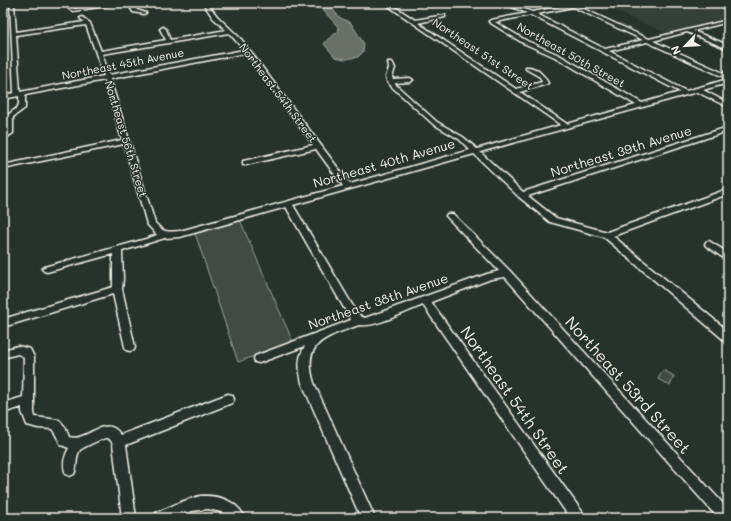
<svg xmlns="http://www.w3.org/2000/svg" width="731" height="521" font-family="Mali,sans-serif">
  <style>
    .built { fill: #333f39 }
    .green { fill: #414b45; stroke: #9a9e96 }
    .water { fill: #676f68; stroke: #9fa39b }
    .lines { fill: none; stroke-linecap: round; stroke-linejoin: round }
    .minor-casing { stroke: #f4f1e8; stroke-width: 3 }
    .minor { fill: #26332d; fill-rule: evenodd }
    .labels { text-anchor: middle; stroke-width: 3; stroke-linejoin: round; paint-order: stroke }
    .far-street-label { font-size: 11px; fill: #f4f1e8; stroke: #26332d }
    .street-label { font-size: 13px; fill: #f4f1e8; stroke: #26332d }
    .near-street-label { font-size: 16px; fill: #f4f1e8; stroke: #26332d }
  </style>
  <rect width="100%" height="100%" fill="#26332d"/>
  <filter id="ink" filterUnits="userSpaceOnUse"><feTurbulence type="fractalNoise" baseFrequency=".025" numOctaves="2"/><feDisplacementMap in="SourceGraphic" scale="8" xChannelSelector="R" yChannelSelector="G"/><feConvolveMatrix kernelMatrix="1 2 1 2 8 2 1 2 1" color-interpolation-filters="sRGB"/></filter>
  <g filter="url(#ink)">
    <path class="built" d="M596 3H728V18L666 33Z"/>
    <path class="green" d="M240 220 293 342 238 362 195 233Z
      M663 370 674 376 670 386 658 379Z"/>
    <path class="water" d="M297 3H326L332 8 339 17 351 23 364 44 363 52 358 57 345 59 335 57 324 44 328 39 339 31 338 27 321 8 299 6 288 8 283 6Z"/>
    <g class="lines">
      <g class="minor-casing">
        <path id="minor" d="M10 3H14L16 32 84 22 80 18 82 17 90 23 101 51 166 40 160 29 163 27 166 29 170 40 226 30 213 18 203 3H207L217 16 241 39 350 184 470 150 459 139 433 124 392 87 387 81 386 77 389 68 388 62H392L395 68 392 77 393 79 410 78 413 80 410 82 395 83 396 85 437 122 463 137 477 149 561 125 384 3H389L415 20 445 15V17L418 23 516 89 542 82 540 77 526 69V67C536 66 544 75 548 83L547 84 520 92 567 124 636 105 555 57 523 43 489 22V21L491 20 527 13 502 3H509L532 12 569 5 565 3H571L649 39 728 20V22L693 31 728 45V49L687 32 653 41 728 75V79L647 42 609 51 686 91 728 79V83L703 90 728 103V107L697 92 480 152 523 192 728 127V131L528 196 556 218 607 232 728 189V194L613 236 728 331V341L724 340 604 237 550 222 519 197 474 154 293 205 357 313 362 317 365 318 487 274 499 271 446 216 447 214H453L510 271 728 509V518H718L505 277 491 279 431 302 583 513 585 518H570L423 305C407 311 375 328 359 325 327 337 301 341 314 383L375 518H361L302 383C299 369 297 359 305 346L259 363 255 362 254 359 255 356 351 320 286 207 180 237 165 238 122 251 123 279 122 289 135 347 134 350 130 351 126 350 125 347 113 294 3 327V319L113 287V254L47 272 44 271 42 269 44 267 146 239 157 235 147 224 124 144 3 169V165L122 140 105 80 25 95V108L13 117V133L3 140V135L6 132 7 116C16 107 20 111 19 96L3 99V95L14 93ZM573 7 643 40 605 49 537 14ZM531 15 680 92 642 103 559 55 527 41 495 22ZM86 25 104 76 20 92 16 35ZM229 33 244 50 109 75 102 54ZM246 53 313 145 243 161V165H246L316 149 343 186 180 231C167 232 164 233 155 223L110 79Z
          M69 3H72L74 9 112 3H123L73 11 69 9Z
          M128 3H132L137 10 146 13 144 14 133 12Z
          M709 241 728 253V261L706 246 705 244 706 242Z
          M18 346 30 349 34 357V412L35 417 59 420 65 427 69 437C87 443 105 412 121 435L228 394 232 395 234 399 232 403 126 445 136 518H122L113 444C111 441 110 438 106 438 103 438 82 448 80 450 75 457 78 466 74 474L70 476 66 474C62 465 64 457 69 448L61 445 56 435 52 429 38 428 27 425 22 412V407L3 413V403L23 397 24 357 18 354 3 358V350Z
          M200 496C218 495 237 500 245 518H230L221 512 208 509 192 511 176 518H154L156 513 184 501Z"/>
      </g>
      <use href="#minor" class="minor"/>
    </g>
  </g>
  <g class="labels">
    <g class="far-street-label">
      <text transform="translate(483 54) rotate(34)" y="4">Northeast 51st Street</text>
      <text transform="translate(571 55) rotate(29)" y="4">Northeast 50th Street</text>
      <text transform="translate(123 64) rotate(-11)" y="4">Northeast 45th Avenue</text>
      <text transform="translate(278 93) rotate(53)" y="4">Northeast 54th Street</text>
      <text transform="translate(126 139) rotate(73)" y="4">Northeast 56th Street</text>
    </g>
    <g class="street-label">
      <text transform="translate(621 151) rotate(-17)" y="5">Northeast 39th Avenue</text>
      <text transform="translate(384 163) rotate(-16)" y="5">Northeast 40th Avenue</text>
      <text transform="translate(378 301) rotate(-19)" y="5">Northeast 38th Avenue</text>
    </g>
    <g class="near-street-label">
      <text transform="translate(628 385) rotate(48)" y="6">Northeast 53rd Street</text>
      <text transform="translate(515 400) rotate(55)" y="6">Northeast 54th Street</text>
    </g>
  </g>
  <rect width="731" height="521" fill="none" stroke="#26332d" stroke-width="16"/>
  <rect x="8" y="8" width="715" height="505" fill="none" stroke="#f4f1e8" stroke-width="1.5" filter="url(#ink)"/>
  <g transform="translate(685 46) rotate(245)" stroke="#26332d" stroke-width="3" paint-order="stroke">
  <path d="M0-3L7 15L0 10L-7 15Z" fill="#f4f1e8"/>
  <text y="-6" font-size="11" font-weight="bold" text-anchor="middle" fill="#f4f1e8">N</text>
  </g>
</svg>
